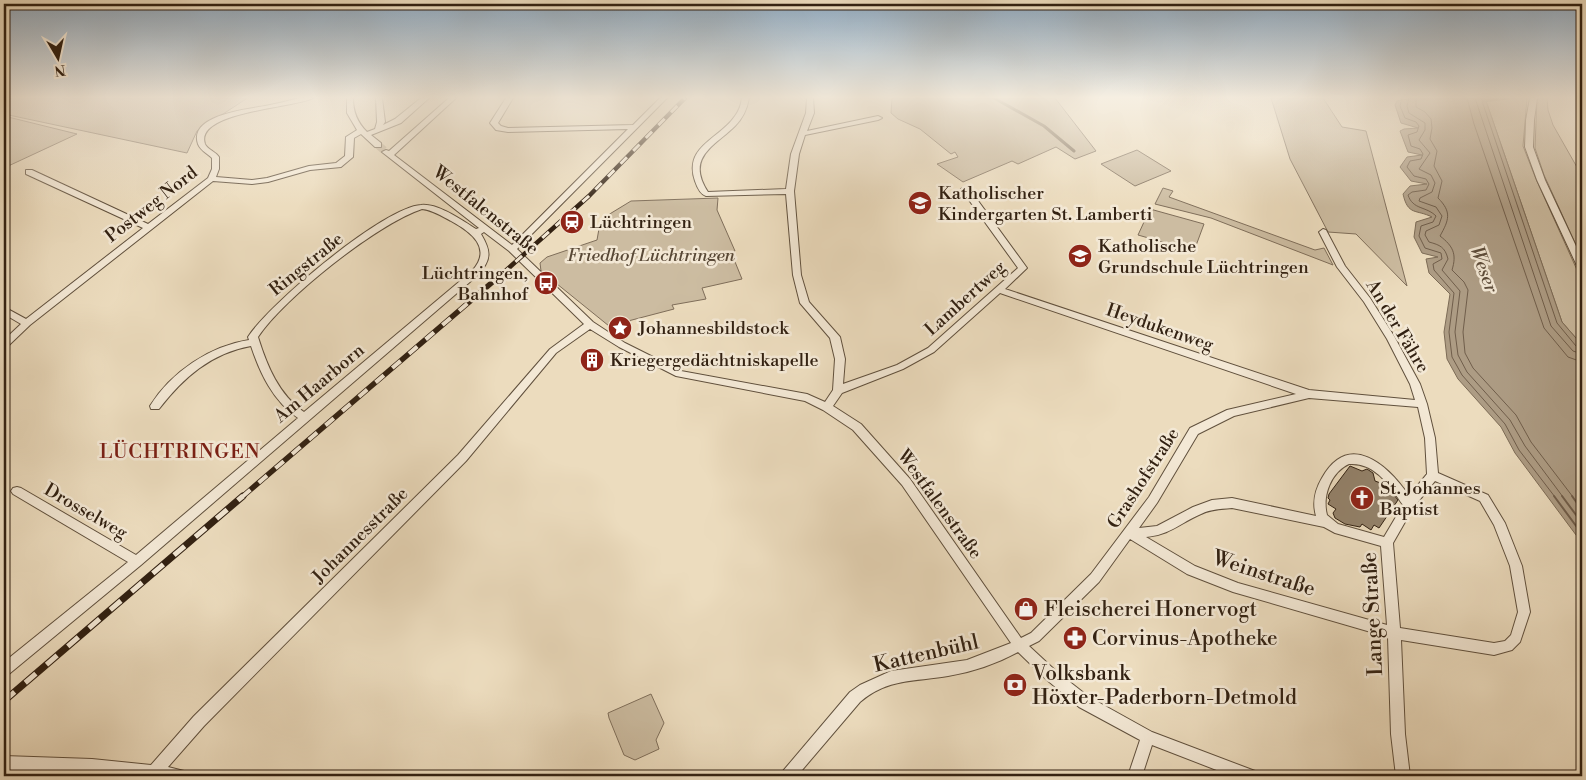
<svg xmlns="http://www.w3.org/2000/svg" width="1586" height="780" font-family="'Libre Bodoni',serif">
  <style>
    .green { fill: #ccbca1; stroke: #7f6e5a }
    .water { fill: #ad9c84; stroke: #7c6b56 }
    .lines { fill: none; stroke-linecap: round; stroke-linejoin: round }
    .shore-far1 { stroke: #705e4b; stroke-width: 1 }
    .shore { stroke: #705e4b; stroke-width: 2 }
    .stream { stroke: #7c6b56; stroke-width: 3 }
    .building { fill: #93826b; stroke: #322112 }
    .minor-tunnel { stroke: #c7b79c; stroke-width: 8; stroke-dasharray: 8 4; stroke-linecap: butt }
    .minor-casing { stroke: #60503d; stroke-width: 2 }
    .minor { fill: #f3e8d5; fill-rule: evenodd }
    .rail-far2-casing { stroke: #322112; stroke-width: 4.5 }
    .rail-far1-casing { stroke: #322112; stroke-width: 5.5 }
    .rail-casing { stroke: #322112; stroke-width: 7 }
    .rail-far2 { stroke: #f3e8d5; stroke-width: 3; stroke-dasharray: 9; stroke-linecap: butt }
    .rail-far1 { stroke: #f3e8d5; stroke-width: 4; stroke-dasharray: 11; stroke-linecap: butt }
    .rail { stroke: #f3e8d5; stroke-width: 5; stroke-dasharray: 14; stroke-linecap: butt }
    .labels { text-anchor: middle; stroke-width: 5; stroke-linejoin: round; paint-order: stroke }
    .poi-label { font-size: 18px; fill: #322112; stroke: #f3e8d5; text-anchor: start }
    .street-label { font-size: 18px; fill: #322112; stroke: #f3e8d5 }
    .park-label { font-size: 18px; font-style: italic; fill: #584836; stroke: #f3e8d5 }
    .water-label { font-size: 19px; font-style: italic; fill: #5d4c3a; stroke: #f3e8d5 }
    .quarter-label { font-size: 20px; letter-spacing: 1px; fill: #7a1f14; stroke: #f3e8d5 }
    .near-street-label { font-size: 21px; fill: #322112; stroke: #f3e8d5 }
    .near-poi-label { font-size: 21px; fill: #322112; stroke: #f3e8d5; text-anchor: start }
  </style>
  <rect width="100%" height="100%" fill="#ecdcbe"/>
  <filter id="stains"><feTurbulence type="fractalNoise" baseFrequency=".004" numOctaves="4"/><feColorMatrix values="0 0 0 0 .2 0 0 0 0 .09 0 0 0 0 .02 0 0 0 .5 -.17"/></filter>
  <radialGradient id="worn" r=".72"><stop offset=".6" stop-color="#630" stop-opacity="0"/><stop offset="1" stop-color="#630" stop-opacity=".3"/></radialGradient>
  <path class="green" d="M4 98H246V99L197 131 187 153 4 114Z
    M892 98H1055L1096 151 1075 159 1056 147 1018 164 1012 161 963 182 937 164 958 157 955 152 951 154 920 129 898 119 891 113Z
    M1271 98H1323L1342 127 1366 131 1407 286 1356 234 1328 232 1290 159Z
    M1485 98H1527L1523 146 1536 179 1582 281V345L1562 322Z
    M1537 98H1547L1548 110 1553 125 1582 176V258L1544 175 1535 148Z
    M4 116 77 134 4 168Z
    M1137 150 1171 171 1135 186 1101 164Z
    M1163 188 1173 191 1169 197 1315 250 1324 248 1333 265 1211 218 1155 204Z
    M718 198 717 210 735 251 731 252 742 279 702 288 706 299 672 305 674 309 609 326 541 271 540 263 547 257 597 240 600 223 608 215 631 201Z
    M1150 209 1204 224 1194 251 1138 235Z
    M651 694 664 723 656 740 659 749 635 760 624 755 609 718 608 713Z"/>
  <path class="water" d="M1412 98H1485L1562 322 1582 345V543L1515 453 1501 427 1458 379 1447 359 1444 332 1450 294 1429 273 1426 259 1438 257 1422 253 1414 237 1416 222 1432 217C1416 209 1408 216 1403 194L1410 186 1427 184 1411 181 1400 167 1407 157 1422 155 1408 152 1400 131 1404 129 1418 128 1401 123 1395 105 1397 101Z"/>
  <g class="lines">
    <path class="shore-far1" d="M1402 98 1400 106 1405 118 1416 122 1419 126 1417 132 1408 135 1411 146 1420 149 1423 154 1421 159 1410 161 1407 167 1414 176 1426 179 1429 184 1426 190 1412 192 1408 195C1413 210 1426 206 1436 216L1433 222 1421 226 1419 236 1425 248 1441 253 1442 259 1433 264 1434 270 1454 293 1449 332 1452 357 1462 375 1505 424 1519 450 1555 497
      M1409 98 1407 106 1409 113 1425 123V130L1419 140 1430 153 1419 169 1431 175 1435 183 1432 192 1420 198 1419 201 1436 207 1442 216 1439 225 1426 231 1425 235 1429 242C1440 245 1445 247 1448 259L1442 270 1460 291 1455 332 1458 355 1467 372 1510 420 1525 446 1563 497
      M1416 98V107L1425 112 1431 119 1432 128 1430 139 1437 151 1434 166 1442 181 1438 198C1452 212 1449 220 1440 236 1453 246 1457 254 1452 270L1464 282 1468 290 1463 332 1465 353 1473 368 1516 415 1531 442 1573 497
      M1467 98 1474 124 1544 328 1568 357 1582 362
      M1475 98 1551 326 1573 351 1582 354
      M1481 98 1557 323 1576 346 1582 348"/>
    <path class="shore" d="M1554 496 1582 534
      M1562 496 1582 523
      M1572 496 1582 510"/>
    <path class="stream" d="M994 98 1044 126 1074 151
      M1483 101 1508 98"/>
  </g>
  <path class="building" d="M1350 466 1362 471 1367 469 1373 473 1375 481 1386 485 1398 500 1379 528 1374 525 1371 530 1362 524 1360 527 1345 524 1335 518 1333 513 1336 509 1328 504 1330 500 1328 498 1329 494Z"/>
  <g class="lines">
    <path class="minor-tunnel" d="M378 145 386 152"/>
    <g class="minor-casing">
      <path id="minor" d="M299 98H313C296 108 194 111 205 144 207 149 216 152 219 157V169L216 177 252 180 267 178 309 166 336 163 345 156 346 137 357 130 347 113V98H353C353 112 357 122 367 132L375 129 377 122 376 98H382L385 122 383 125 395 119 421 98H429L401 123 371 135 381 143V147H375L361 134 354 138 353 157 341 167 310 170 268 182 252 184 213 181 30 325 7 347 4 348V340L21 324 4 314V307L26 319 143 228 26 174V170H32L148 224 208 178 212 169V158C207 153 201 151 198 144 188 115 248 109 265 106 276 104 288 101 299 98Z
        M449 98H456L394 155 512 245 628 129 508 132 496 130 490 123 506 98H513L498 123 501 126 508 128 633 125 660 98H667L517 249 593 322 625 343 681 371 807 394 825 402 833 390 835 359 830 338 800 303 793 275 786 194 706 196C700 194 697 187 695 181 683 146 720 139 735 116 739 111 741 105 742 98H749C747 109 743 118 735 126 715 146 685 157 708 192L786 189 791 154 806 113 807 98H813L814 113 807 131 878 116 882 118 878 120 805 135 799 154 794 191 801 275 809 302 840 337 845 359 843 384 897 365 928 348 1018 268 961 189 965 187H968L1027 268 1005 289 1309 390 1415 400 1410 384 1387 339 1364 302 1337 267 1319 232 1323 229 1326 230 1345 266 1370 298 1394 336 1420 384 1427 404 1435 438 1438 473 1488 495 1505 523 1522 566 1530 612 1520 642 1512 650 1494 655 1401 640 1405 734 1410 776H1396L1391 734 1388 637 1233 592 1187 574 1130 539 1099 582 1039 641 1029 646 1057 672 1089 697 1152 732 1255 771 1257 776H1232L1152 745 1142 776H1128L1140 740 1079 707 1047 680 1018 652C996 664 972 672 948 676 914 682 888 678 860 702L797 776H781L783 771 850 692 860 685 891 671 967 660 1011 643 902 485 853 430 823 410 805 401 676 376 619 347 590 329 556 353 466 461 204 726 168 767 184 771 186 776C125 776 64 772 4 770V756L92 759 151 765 194 716 458 455 550 349 584 324 509 251 484 232 481 234C491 251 492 259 478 275L141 565 9 674 4 676V662L128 562 13 494 11 491 13 488 17 487 21 488 136 555 298 418C273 401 260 373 251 346 211 353 183 378 159 409H151L150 406C171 372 210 346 249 340L248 337C268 305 384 207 421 205 438 203 463 221 476 229L479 228 382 152 386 150 389 151ZM422 209C432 210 442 216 451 221 471 232 493 248 472 271L304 412C279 395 267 366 258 337 284 298 377 224 422 209ZM1000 293 1296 394 1227 410 1190 428 1149 497 1091 574 1031 633 1021 638 910 479 861 424 833 406 842 393 903 369 934 352ZM1309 398 1418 407 1425 438 1427 474 1409 496C1388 465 1349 430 1322 478 1315 490 1312 502 1316 516L1232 498 1212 500 1193 507 1157 526 1139 528 1157 503 1198 434 1234 416ZM1349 464C1375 462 1390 486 1403 505L1384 537 1338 524 1327 515C1322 496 1331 472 1349 464ZM1435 481 1480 501 1494 525 1510 566 1518 612 1511 635 1505 641 1494 643 1400 628 1393 543 1413 508ZM1232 508 1324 527 1335 533 1381 546 1387 625 1238 583 1195 566 1146 537C1170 535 1180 523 1201 514 1211 509 1221 509 1232 508Z
        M1530 98H1537L1534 120 1533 147 1545 180 1582 259V271L1578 268 1537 180 1525 147 1526 120Z"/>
    </g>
    <use href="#minor" class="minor"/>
    <g class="rail-far2-casing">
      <path id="rail-far2" d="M502 274 589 196 685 98"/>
    </g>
    <g class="rail-far1-casing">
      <path id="rail-far1" d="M242 497 503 273"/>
    </g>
    <g class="rail-casing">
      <path id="rail" d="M4 701 243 496"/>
    </g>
    <use href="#rail-far2" class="rail-far2"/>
    <use href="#rail-far1" class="rail-far1"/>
    <use href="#rail" class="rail"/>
  </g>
  <linearGradient id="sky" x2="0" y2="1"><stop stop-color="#90aac0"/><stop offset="0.47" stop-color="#f6efe2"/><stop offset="1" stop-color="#f6efe2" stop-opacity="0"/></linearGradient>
  <rect width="1586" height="207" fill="url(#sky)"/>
  <defs>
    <g id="school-disc" transform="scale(1.25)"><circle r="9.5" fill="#8f2418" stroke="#f3e8d5"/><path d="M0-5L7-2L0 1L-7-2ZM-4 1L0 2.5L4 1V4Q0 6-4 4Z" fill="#fff"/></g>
    <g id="station-disc" transform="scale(1.25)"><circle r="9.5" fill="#8f2418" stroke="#f3e8d5"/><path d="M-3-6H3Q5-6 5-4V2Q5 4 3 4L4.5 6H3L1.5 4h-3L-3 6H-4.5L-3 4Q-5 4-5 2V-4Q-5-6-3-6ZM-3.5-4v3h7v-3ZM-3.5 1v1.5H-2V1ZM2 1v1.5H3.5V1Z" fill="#fff"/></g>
    <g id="bus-disc" transform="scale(1.25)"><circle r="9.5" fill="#8f2418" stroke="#f3e8d5"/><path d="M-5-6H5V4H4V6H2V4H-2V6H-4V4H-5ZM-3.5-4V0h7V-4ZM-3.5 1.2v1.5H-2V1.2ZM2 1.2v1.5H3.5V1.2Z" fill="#fff"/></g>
    <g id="sight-disc" transform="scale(1.25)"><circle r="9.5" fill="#8f2418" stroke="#f3e8d5"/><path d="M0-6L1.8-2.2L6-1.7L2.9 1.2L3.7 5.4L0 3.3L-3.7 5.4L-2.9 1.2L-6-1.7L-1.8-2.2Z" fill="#fff"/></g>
    <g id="building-disc" transform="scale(1.25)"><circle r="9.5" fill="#8f2418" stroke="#f3e8d5"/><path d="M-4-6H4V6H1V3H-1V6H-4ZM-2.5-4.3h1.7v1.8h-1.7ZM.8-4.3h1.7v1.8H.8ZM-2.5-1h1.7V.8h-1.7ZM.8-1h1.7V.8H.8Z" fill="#fff"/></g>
    <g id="church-disc" transform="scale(1.25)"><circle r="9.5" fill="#8f2418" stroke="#f3e8d5"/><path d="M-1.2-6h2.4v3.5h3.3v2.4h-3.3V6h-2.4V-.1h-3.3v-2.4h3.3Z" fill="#fff"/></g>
    <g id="shop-disc" transform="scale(1.25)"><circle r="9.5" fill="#8f2418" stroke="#f3e8d5"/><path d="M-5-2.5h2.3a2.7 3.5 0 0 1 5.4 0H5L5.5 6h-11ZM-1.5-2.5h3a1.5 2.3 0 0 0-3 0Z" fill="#fff"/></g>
    <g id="pharmacy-disc" transform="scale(1.25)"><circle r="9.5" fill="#8f2418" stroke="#f3e8d5"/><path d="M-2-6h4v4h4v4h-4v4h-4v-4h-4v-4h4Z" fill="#fff"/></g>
    <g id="bank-disc" transform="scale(1.25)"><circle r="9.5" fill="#8f2418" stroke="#f3e8d5"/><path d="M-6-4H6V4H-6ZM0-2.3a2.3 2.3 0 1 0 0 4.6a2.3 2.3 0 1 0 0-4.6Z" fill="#fff"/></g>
  </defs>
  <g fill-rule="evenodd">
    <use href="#school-disc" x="920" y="203"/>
    <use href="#station-disc" x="572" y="222"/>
    <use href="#school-disc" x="1080" y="256"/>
    <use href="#bus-disc" x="546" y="283"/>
    <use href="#sight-disc" x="620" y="328"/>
    <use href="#building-disc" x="592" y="360"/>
    <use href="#church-disc" x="1362" y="498"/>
    <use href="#shop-disc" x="1026" y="609"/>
    <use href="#pharmacy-disc" x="1075" y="638"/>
    <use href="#bank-disc" x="1015" y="685"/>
  </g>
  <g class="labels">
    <g class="poi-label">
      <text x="938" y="199">Katholischer<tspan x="938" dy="21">Kindergarten St. Lamberti</tspan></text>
      <text x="590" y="228">Lüchtringen</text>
      <text x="1098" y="252">Katholische<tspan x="1098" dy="21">Grundschule Lüchtringen</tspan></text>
      <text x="528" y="279" text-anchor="end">Lüchtringen,<tspan x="528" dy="21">Bahnhof</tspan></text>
      <text x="638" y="334">Johannesbildstock</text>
      <text x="610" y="366">Kriegergedächtniskapelle</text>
      <text x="1380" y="494">St. Johannes<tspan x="1380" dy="21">Baptist</tspan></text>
    </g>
    <g class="street-label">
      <text transform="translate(151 204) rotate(-38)" y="6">Postweg Nord</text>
      <text transform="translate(486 210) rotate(39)" y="6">Westfalenstraße</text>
      <text transform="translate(306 264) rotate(-39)" y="6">Ringstraße</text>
      <text transform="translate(965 298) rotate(-42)" y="6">Lambertweg</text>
      <text transform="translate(1398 326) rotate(59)" y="6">An der Fähre</text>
      <text transform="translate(1160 327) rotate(19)" y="6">Heydukenweg</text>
      <text transform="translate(319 383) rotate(-40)" y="6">Am Haarborn</text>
      <text transform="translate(1143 478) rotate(-57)" y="6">Grashofstraße</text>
      <text transform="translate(940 504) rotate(54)" y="6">Westfalenstraße</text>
      <text transform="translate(86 511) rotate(30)" y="6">Drosselweg</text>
      <text transform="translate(360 535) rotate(-45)" y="6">Johannesstraße</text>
    </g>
    <g class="park-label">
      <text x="651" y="261">Friedhof Lüchtringen</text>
    </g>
    <g class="water-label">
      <text transform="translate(1485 269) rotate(70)" y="7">Weser</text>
    </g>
    <g class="quarter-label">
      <text x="180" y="458">LÜCHTRINGEN</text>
    </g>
    <g class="near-street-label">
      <text transform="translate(1264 573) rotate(18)" y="7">Weinstraße</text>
      <text transform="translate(1372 614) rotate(-93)" y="7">Lange Straße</text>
      <text transform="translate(926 653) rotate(-13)" y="7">Kattenbühl</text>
    </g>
    <g class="near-poi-label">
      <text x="1044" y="616">Fleischerei Honervogt</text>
      <text x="1092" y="645">Corvinus-Apotheke</text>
      <text x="1032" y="680">Volksbank<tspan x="1032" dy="24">Höxter-Paderborn-Detmold</tspan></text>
    </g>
  </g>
  <rect width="1586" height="780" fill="none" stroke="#ecdcbe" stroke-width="20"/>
  <rect x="5" y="5" width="1576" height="770" fill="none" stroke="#322112" stroke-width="2.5"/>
  <rect x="10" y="10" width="1566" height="760" fill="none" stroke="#322112"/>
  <g transform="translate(58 58) rotate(171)" stroke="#f3e8d5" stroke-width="4" paint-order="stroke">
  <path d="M0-4L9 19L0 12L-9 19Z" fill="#322112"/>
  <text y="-8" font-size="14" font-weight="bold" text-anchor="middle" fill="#322112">N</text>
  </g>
  <rect width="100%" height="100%" filter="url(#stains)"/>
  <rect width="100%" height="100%" fill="url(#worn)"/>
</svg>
